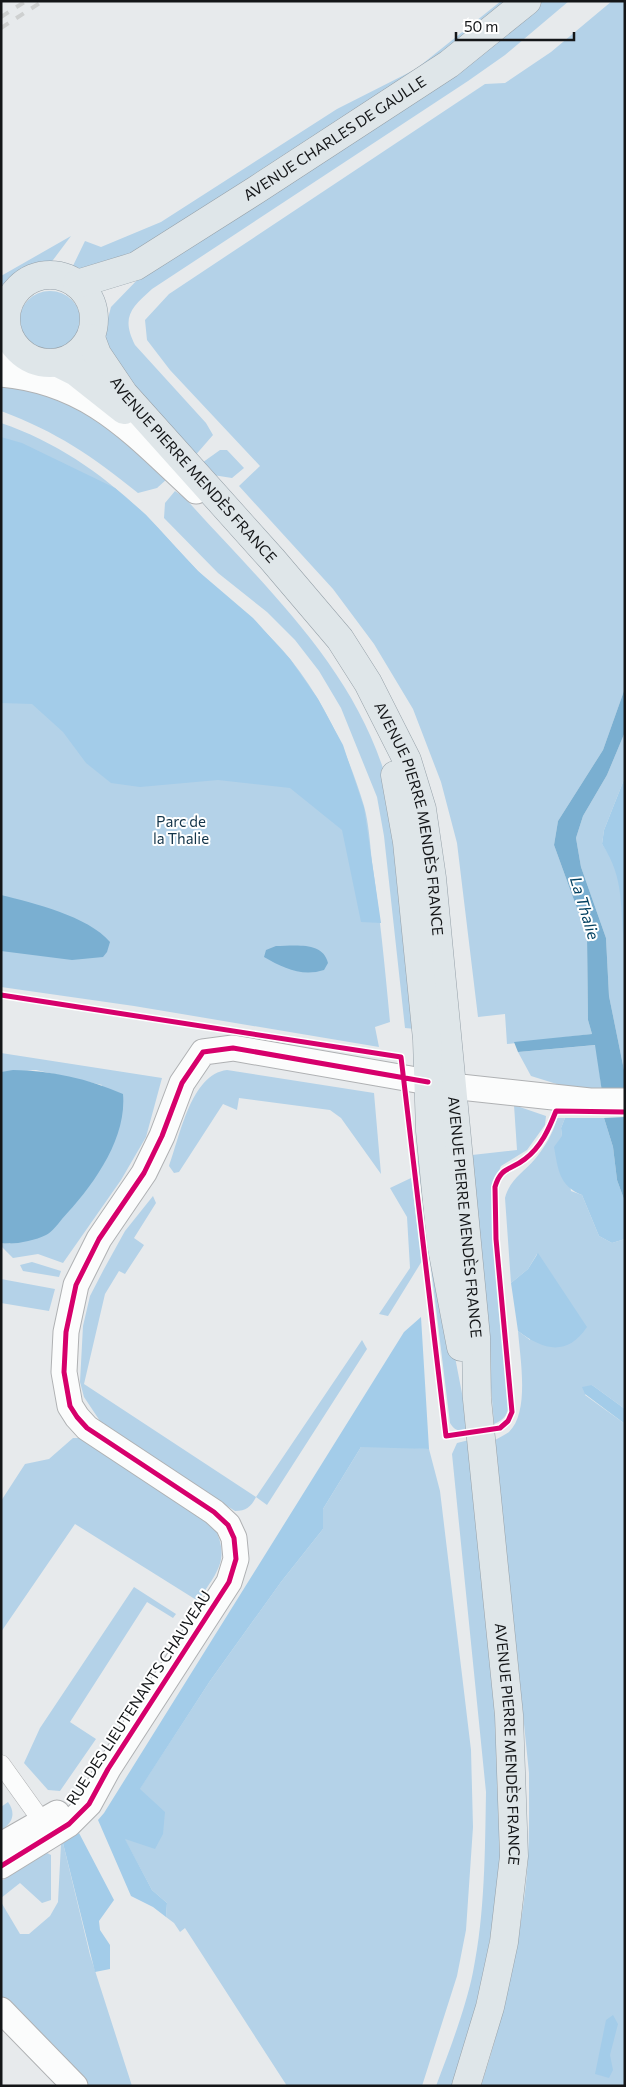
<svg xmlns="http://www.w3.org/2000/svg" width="626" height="2087" font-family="Commissioner,sans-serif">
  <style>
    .green { fill: #b4d2e8 }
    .forest { fill: #a3cce9 }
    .water { fill: #7aafd1 }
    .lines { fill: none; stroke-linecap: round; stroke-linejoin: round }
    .street-casing { stroke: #afb1b3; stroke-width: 19 }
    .secondary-casing { stroke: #afb1b3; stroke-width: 27 }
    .primary-casing { stroke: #96a1a9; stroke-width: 29 }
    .street { stroke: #fbfcfc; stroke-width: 18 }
    .secondary { stroke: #fbfcfc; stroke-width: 25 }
    .primary { stroke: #dfe6e9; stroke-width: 28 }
    .rail { stroke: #ced0d0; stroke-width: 4; stroke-dasharray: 9 9; stroke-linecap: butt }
    .cycleway-casing { stroke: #fff; stroke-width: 8 }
    .cycleway { stroke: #d6006c; stroke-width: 5 }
    .labels { text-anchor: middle; stroke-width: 4; stroke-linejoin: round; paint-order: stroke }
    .street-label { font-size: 15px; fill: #141618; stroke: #fff }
    .park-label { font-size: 15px; fill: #133449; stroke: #fff }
    .water-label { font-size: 16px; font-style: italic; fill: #044262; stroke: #fff }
  </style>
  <rect width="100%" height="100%" fill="#e7eaec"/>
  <path class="green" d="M501 1H515L477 32 127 261 81 274 70 272 85 241 101 247 161 222 337 109 416 69Z
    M543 1H569L505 55 468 81 152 289C131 308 121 317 135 345L206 423 213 435 193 458 187 457 102 341 111 307 141 276 481 51Z
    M612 1H625V688L603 750 558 821 554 845 587 936 588 1020 592 1034 507 1044 505 1014 478 1017 457 843 441 782 413 709 374 644 333 589 239 486 260 466 170 370 147 340 145 320 169 294 485 84 505 83 551 52Z
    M71 236 53 260 44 269 29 273 10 285 1 299V276Z
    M19 322a31 31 0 1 1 62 0a31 31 0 1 1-62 0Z
    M1 381 86 407 167 479 157 488 138 493C92 456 57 432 1 411Z
    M1 423C57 442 102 474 145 514 163 532 179 552 197 570 228 602 262 624 291 660 325 703 348 753 364 806 369 824 370 844 372 862 380 916 385 968 390 1022L375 1027 379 1047 134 1006 1 987Z
    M220 450H227L244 468 232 478 213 475 199 465Z
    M175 491 185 498C261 583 353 665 386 778 393 802 392 831 395 857 402 914 409 972 416 1029L405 1028 384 836 377 797 341 708 319 671 295 640 267 612 218 573 164 518 165 503Z
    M625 732V777L604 830 602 844 613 860 620 884 625 950V1075L609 996 606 938 581 867 576 838 583 816 607 775Z
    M596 1045 602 1092 560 1085 531 1076 518 1052Z
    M1 1053 162 1078 146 1137 121 1180 63 1263 38 1254 13 1258 1 1246V1243L10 1244 102 1085 36 1070 1 1072Z
    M227 1070 374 1093 381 1174 341 1118 330 1110 239 1098 237 1110 223 1104 179 1172 174 1173 169 1166C180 1136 191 1074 227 1070Z
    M514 1105 546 1116 545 1125 527 1150 501 1166 492 1188 493 1238 509 1402C508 1415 505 1419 494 1424L472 1155 517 1150Z
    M557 1118H565L561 1128 562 1136 571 1191 582 1195 599 1236 612 1243 625 1239V1409L592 1385 585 1395 625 1424V2086H481C502 2022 517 1958 525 1892 530 1852 529 1812 529 1773L495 1440C500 1437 505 1435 509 1432 530 1412 520 1358 518 1331L530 1340 537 1254 528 1269 511 1283 505 1198C510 1179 523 1173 535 1159 544 1148 554 1132 557 1118Z
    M425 1160 433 1243 465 1409 467 1428C459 1432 455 1431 450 1423L418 1161Z
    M411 1178 422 1261 388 1316 379 1314 410 1268 407 1217 390 1188Z
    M153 1196 156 1203 134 1238 144 1245 125 1274 119 1271 105 1294 84 1384 256 1497 362 1340 367 1349 267 1505 256 1497C251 1507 246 1511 235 1511L120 1437 102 1424 84 1397 80 1382 83 1326 90 1296 104 1269 125 1231Z
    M32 1262 61 1271 59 1277 23 1271 20 1265Z
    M1 1279 55 1289 49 1311 1 1303Z
    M73 1438H80L213 1524C231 1559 218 1571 198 1601L75 1524 1 1632V1501L25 1464 49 1459Z
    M469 1440 498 1720 502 1867 482 1987 453 2086H436C449 2052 466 2007 473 1972 485 1914 485 1851 486 1792L452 1454 457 1443Z
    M386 1446 429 1449 440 1491 471 1750 473 1827 466 1930 457 1976 422 2086H287L185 1928 180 1932 174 1923 166 1917 167 1903 152 1890 124 1838 155 1848 139 1790 210 1681 281 1582 323 1529V1509L361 1447Z
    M134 1587 176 1614 173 1618 147 1602 70 1722 96 1739 60 1791 48 1790 24 1763 40 1728Z
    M8 1802C16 1813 13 1823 1 1830V1807Z
    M63 1843 90 1955 132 2086H88L1 1997V1902L20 1934H29L50 1916 58 1902 61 1844Z
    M47 1853 51 1855V1900L42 1903 20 1883 1 1898V1881Z"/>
  <path class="forest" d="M1 437 22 443 115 488 146 515 198 571 253 618 290 659 318 699 343 745 364 808 381 923 361 922 342 830 290 788 218 780 140 787 111 783 86 763 63 732 32 704 1 703Z
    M625 777V950C619 909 626 880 602 844L604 830Z
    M565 1118H604L613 1147 617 1180 625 1202V1239L612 1243 599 1236 582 1195C559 1186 558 1169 554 1147L562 1136 561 1128Z
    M538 1253 587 1327C567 1357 543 1350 518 1331L511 1283 528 1269Z
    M421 1317 429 1449 361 1447 323 1509V1529L281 1582 210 1681 140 1789 165 1812 163 1834 155 1849 125 1839 152 1890 167 1903 166 1917 153 1907 131 1896 98 1820 104 1813 404 1332Z
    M592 1385 625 1409V1424L585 1394 582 1387Z
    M79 1833 114 1900 99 1921 100 1930 110 1945V1969L95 1972 63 1843Z
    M613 2015 618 2024 610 2055 613 2070 609 2078 595 2074 606 2020Z"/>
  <path class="water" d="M625 688V732L607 775 583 816 576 838 581 867 606 938 609 996 625 1075V1091L602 1092 595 1045 518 1052 514 1042 592 1034 588 1020 587 936 554 845 558 821 603 750Z
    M1 895C33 903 88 916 110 942L107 952 103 957 72 960 1 951Z
    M276 946C294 946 323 941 328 963L324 970C302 977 283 968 264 957L266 950Z
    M13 1070C50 1070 89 1079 123 1094 127 1140 92 1187 62 1219 58 1224 52 1232 46 1235 34 1241 14 1245 1 1243V1072Z
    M625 1117V1202L617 1180 613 1147 604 1118Z"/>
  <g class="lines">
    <g class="street-casing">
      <path id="street" d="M1 1764 49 1831"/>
    </g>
    <g class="secondary-casing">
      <path id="secondary" d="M1 327 6 323
        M1 356 22 354
        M1 374C91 382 134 434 196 491
        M1 1845 57 1813
        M1 1866 69 1824 89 1804 108 1769 229 1582 236 1559 234 1538 228 1525 214 1512 87 1428 77 1417 70 1406 64 1372 66 1332 76 1285 99 1239 144 1173 162 1136 182 1083 203 1052 233 1048 451 1086 590 1101H625
        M1 2010 75 2086"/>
    </g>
    <g class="primary-casing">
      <g id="primary">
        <circle cx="50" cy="319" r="44"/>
        <path id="s1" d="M77 284 136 266 256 190 449 64 527 1"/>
        <path id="s2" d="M91 338 97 354 124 394 272 559 340 639 368 683 407 760 422 809 432 878 476 1337 477 1399 509 1715 514 1856 504 1942 490 2007 466 2086"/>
        <path d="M58 363 76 372 124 410"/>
        <path d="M395 775 407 842 427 1039 430 1131 441 1243 461 1347"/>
      </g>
    </g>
    <use href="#street" class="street"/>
    <use href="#secondary" class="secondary"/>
    <use href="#primary" class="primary"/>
    <path class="rail" d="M1 17 26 1
      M1 28 43 1"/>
    <g class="cycleway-casing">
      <path id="cycleway" d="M1 995 401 1057 446 1436 500 1428 508 1421 512 1412 496 1239 495 1187C501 1166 510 1171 525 1159 541 1147 549 1129 556 1111L625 1112
        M1 1866 69 1824 89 1804 108 1769 229 1582 236 1559 234 1538 228 1525 214 1512 87 1428 77 1417 70 1406 64 1372 66 1332 76 1285 99 1239 144 1173 162 1136 182 1083 203 1052 233 1048 428 1082"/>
    </g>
    <use href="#cycleway" class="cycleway"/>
  </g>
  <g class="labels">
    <g class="street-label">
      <text dy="5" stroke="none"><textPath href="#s1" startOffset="298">AVENUE CHARLES DE GAULLE</textPath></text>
      <text dy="5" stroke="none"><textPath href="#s2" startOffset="168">AVENUE PIERRE MENDÈS FRANCE</textPath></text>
      <text dy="5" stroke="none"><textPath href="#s2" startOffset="588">AVENUE PIERRE MENDÈS FRANCE</textPath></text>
      <text dy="5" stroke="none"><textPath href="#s2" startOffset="992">AVENUE PIERRE MENDÈS FRANCE</textPath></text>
      <text transform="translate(139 1698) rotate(-57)" y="5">RUE DES LIEUTENANTS CHAUVEAU</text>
      <text dy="5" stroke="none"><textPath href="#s2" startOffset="1521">AVENUE PIERRE MENDÈS FRANCE</textPath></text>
    </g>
    <g class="park-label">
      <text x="181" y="827">Parc de<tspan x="181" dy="17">la Thalie</tspan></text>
    </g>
    <g class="water-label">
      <text transform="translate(585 908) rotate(73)" y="6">La Thalie</text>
    </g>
  </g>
  <rect width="626" height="2087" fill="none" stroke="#141618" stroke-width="5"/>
  <path d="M456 32v8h118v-8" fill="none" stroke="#141618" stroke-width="2.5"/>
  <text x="464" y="32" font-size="15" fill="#141618" stroke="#ffffff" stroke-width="4" paint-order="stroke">50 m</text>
</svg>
